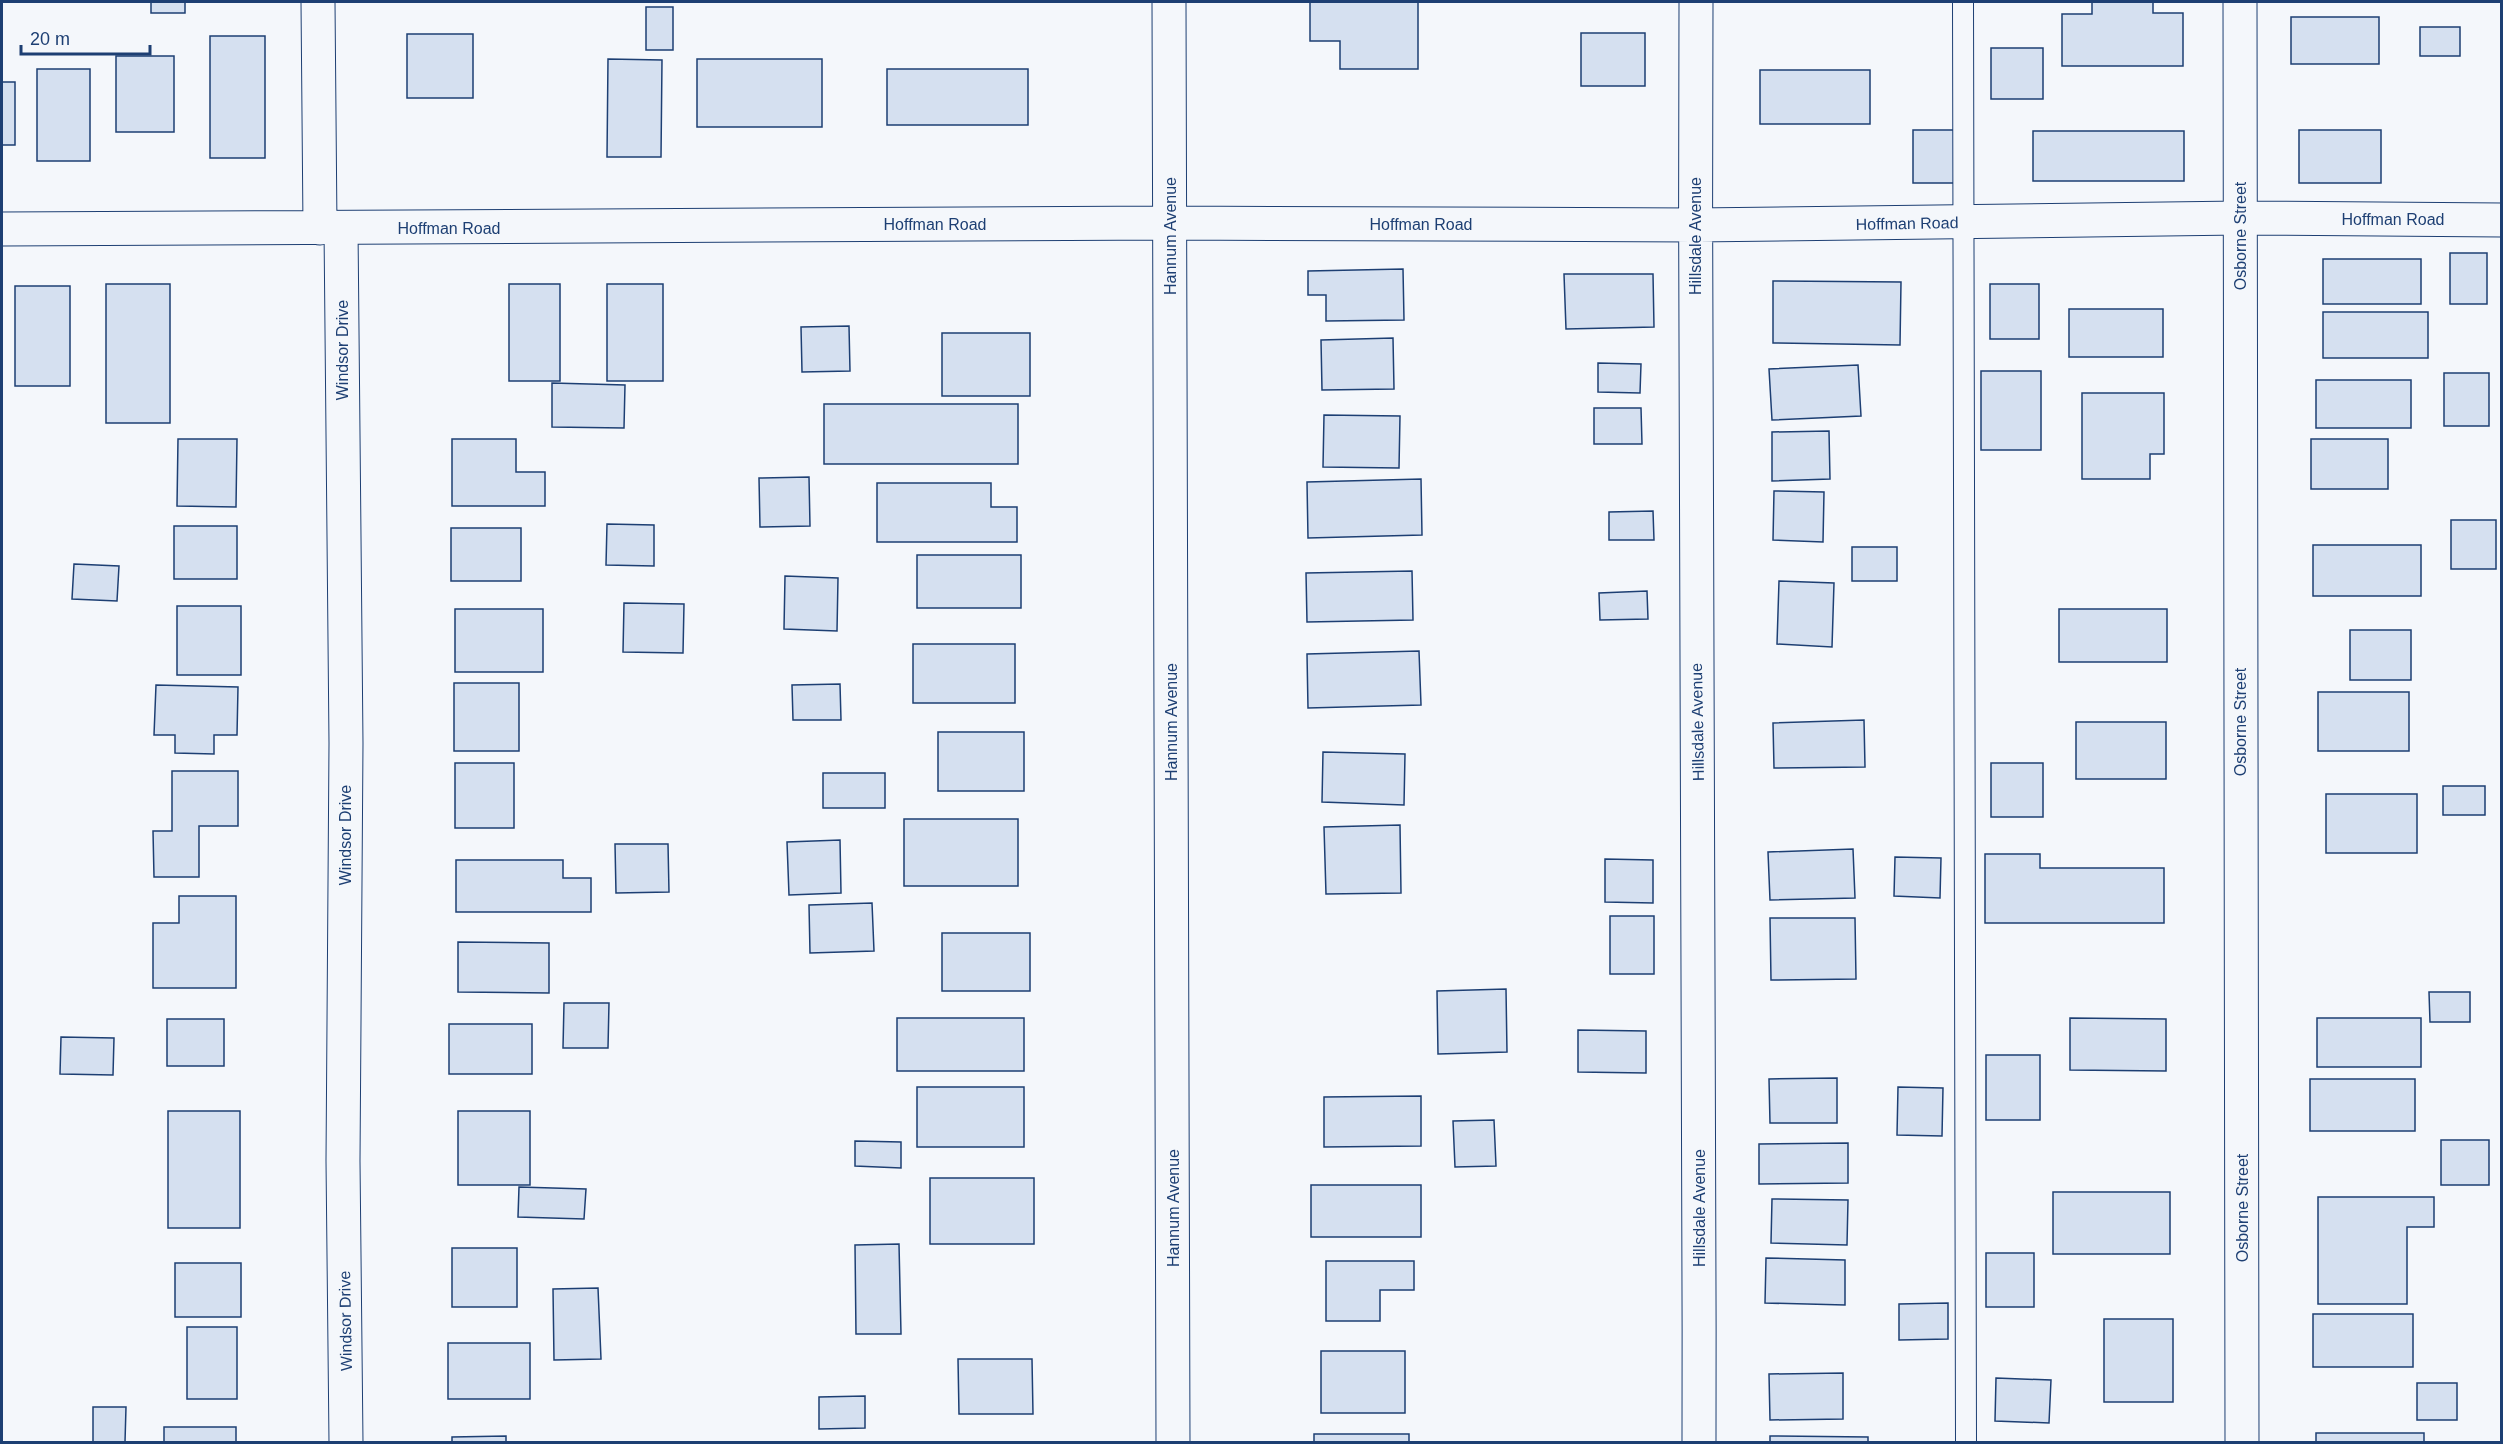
<svg xmlns="http://www.w3.org/2000/svg" width="2503" height="1444" font-family="Arial,sans-serif">
  <style>
    .building { fill: #d5e0f0; stroke: #1d3f73; stroke-width: 1.5 }
    .lines { fill: none; stroke-linecap: round; stroke-linejoin: round }
    .service-casing { stroke: #1d3f73; stroke-width: 22 }
    .minor-casing { stroke: #1d3f73; stroke-width: 35 }
    .service { stroke: #f4f7fb; stroke-width: 20 }
    .minor { stroke: #f4f7fb; stroke-width: 33 }
    .labels { text-anchor: middle; stroke-width: 4.5; stroke-linejoin: round; paint-order: stroke }
    .street-label { font-size: 16px; fill: #1d3f73; stroke: #f4f7fb }
  </style>
  <rect width="100%" height="100%" fill="#f4f7fb"/>
  <path class="building" d="M151 2H185V13H151Z
    M1310 2H1418V69H1340V41H1310Z
    M2092 2H2153V13H2183V66H2062V14H2092Z
    M646 7H673V50H646Z
    M2291 17H2379V64H2291Z
    M2420 27H2460V56H2420Z
    M1581 33H1645V86H1581Z
    M407 34H473V98H407Z
    M210 36H265V158H210Z
    M1991 48H2043V99H1991Z
    M116 56H174V132H116Z
    M608 59 662 60 661 157H607Z
    M697 59H822V127H697Z
    M37 69H90V161H37Z
    M887 69H1028V125H887Z
    M1760 70H1870V124H1760Z
    M2 82H15V145H2Z
    M1913 130H1955V183H1913Z
    M2299 130H2381V183H2299Z
    M2033 131H2184V181H2033Z
    M2450 253H2487V304H2450Z
    M2323 259H2421V304H2323Z
    M1403 269 1404 320 1326 321V295H1308V271Z
    M1564 274H1653L1654 327 1566 329Z
    M1773 281 1901 282 1900 345 1773 343Z
    M106 284H170V423H106Z
    M509 284H560V381H509Z
    M607 284H663V381H607Z
    M1990 284H2039V339H1990Z
    M15 286H70V386H15Z
    M2069 309H2163V357H2069Z
    M2323 312H2428V358H2323Z
    M849 326 850 371 802 372 801 327Z
    M942 333H1030V396H942Z
    M1393 338 1394 389 1322 390 1321 340Z
    M1598 363 1641 364 1640 393 1598 392Z
    M1858 365 1861 416 1772 420 1769 369Z
    M1981 371H2041V450H1981Z
    M2444 373H2489V426H2444Z
    M2316 380H2411V428H2316Z
    M552 383 625 385 624 428 552 427Z
    M2082 393H2164V454H2150V479H2082Z
    M824 404H1018V464H824Z
    M1594 408H1641L1642 444H1594Z
    M1324 415 1400 416 1399 468 1323 467Z
    M1829 431 1830 479 1772 481V432Z
    M178 439H237L236 507 177 506Z
    M452 439H516V472H545V506H452Z
    M2311 439H2388V489H2311Z
    M809 477 810 526 760 527 759 478Z
    M1421 479 1422 535 1308 538 1307 482Z
    M877 483H991V507H1017V542H877Z
    M1774 491 1824 492 1823 542 1773 540Z
    M1653 511 1654 540H1609V512Z
    M2451 520H2496V569H2451Z
    M607 524 654 525V566L606 565Z
    M174 526H237V579H174Z
    M451 528H521V581H451Z
    M2313 545H2421V596H2313Z
    M1852 547H1897V581H1852Z
    M917 555H1021V608H917Z
    M74 564 119 566 117 601 72 599Z
    M1412 571 1413 620 1307 622 1306 573Z
    M785 576 838 578 837 631 784 629Z
    M1779 581 1834 583 1832 647 1777 644Z
    M1647 591 1648 619 1600 620 1599 593Z
    M624 603 684 604 683 653 623 652Z
    M177 606H241V675H177Z
    M455 609H543V672H455Z
    M2059 609H2167V662H2059Z
    M2350 630H2411V680H2350Z
    M913 644H1015V703H913Z
    M1419 651 1421 705 1308 708 1307 654Z
    M454 683H519V751H454Z
    M840 684 841 720H793L792 685Z
    M156 685 238 687 237 735H214V754L175 753V735H154Z
    M2318 692H2409V751H2318Z
    M1864 720 1865 767 1774 768 1773 723Z
    M2076 722H2166V779H2076Z
    M938 732H1024V791H938Z
    M1323 752 1405 754 1404 805 1322 802Z
    M455 763H514V828H455Z
    M1991 763H2043V817H1991Z
    M172 771H238V826H199V877H154L153 831H172Z
    M823 773H885V808H823Z
    M2443 786H2485V815H2443Z
    M2326 794H2417V853H2326Z
    M904 819H1018V886H904Z
    M1400 825 1401 893 1326 894 1324 827Z
    M840 840 841 893 789 895 787 842Z
    M615 844H668L669 892 616 893Z
    M1853 849 1855 898 1770 900 1768 852Z
    M1985 854H2040V868H2164V923H1985Z
    M1895 857 1941 858 1940 898 1894 896Z
    M1605 859 1653 860V903L1605 902Z
    M456 860H563V878H591V912H456Z
    M179 896H236V988H153V923H179Z
    M872 903 874 951 810 953 809 905Z
    M1610 916H1654V974H1610Z
    M1770 918H1855L1856 979 1771 980Z
    M942 933H1030V991H942Z
    M458 942 549 943V993L458 992Z
    M1506 989 1507 1052 1438 1054 1437 991Z
    M2429 992H2470V1022H2430Z
    M564 1003H609L608 1048H563Z
    M897 1018H1024V1071H897Z
    M2070 1018 2166 1019V1071L2070 1070Z
    M2317 1018H2421V1067H2317Z
    M167 1019H224V1066H167Z
    M449 1024H532V1074H449Z
    M1578 1030 1646 1031V1073L1578 1072Z
    M61 1037 114 1038 113 1075 60 1074Z
    M1986 1055H2040V1120H1986Z
    M1837 1078V1123H1770L1769 1079Z
    M2310 1079H2415V1131H2310Z
    M917 1087H1024V1147H917Z
    M1898 1087 1943 1088 1942 1136 1897 1135Z
    M1421 1096V1146L1324 1147V1097Z
    M168 1111H240V1228H168Z
    M458 1111H530V1185H458Z
    M1494 1120 1496 1166 1455 1167 1453 1121Z
    M2441 1140H2489V1185H2441Z
    M855 1141 901 1142V1168L855 1166Z
    M1848 1143V1183L1759 1184V1144Z
    M930 1178H1034V1244H930Z
    M1311 1185H1421V1237H1311Z
    M519 1187 586 1189 584 1219 518 1217Z
    M2053 1192H2170V1254H2053Z
    M2318 1197H2434V1227H2407V1304H2318Z
    M1772 1199 1848 1200 1847 1245 1771 1243Z
    M899 1244 901 1334H856L855 1245Z
    M452 1248H517V1307H452Z
    M1986 1253H2034V1307H1986Z
    M1766 1258 1845 1260V1305L1765 1303Z
    M1326 1261H1414V1290H1380V1321H1326Z
    M175 1263H241V1317H175Z
    M598 1288 601 1359 554 1360 553 1289Z
    M1948 1303V1339L1899 1340V1304Z
    M2313 1314H2413V1367H2313Z
    M2104 1319H2173V1402H2104Z
    M187 1327H237V1399H187Z
    M448 1343H530V1399H448Z
    M1321 1351H1405V1413H1321Z
    M958 1359H1032L1033 1414H959Z
    M1843 1373V1419L1770 1420 1769 1374Z
    M1996 1378 2051 1380 2049 1423 1995 1421Z
    M2417 1383H2457V1420H2417Z
    M865 1396V1428L819 1429V1397Z
    M93 1407H126L125 1442H93Z
    M164 1427H236V1442H164Z
    M2316 1433H2424V1442H2316Z
    M1314 1434H1409V1442H1314Z
    M506 1436V1442H452V1437Z
    M1770 1436 1868 1437V1442H1770Z"/>
  <g class="lines">
    <g class="service-casing">
      <path id="service" d="M1963 2 1966 1442"/>
    </g>
    <g class="minor-casing">
      <path id="minor" d="M318 2 320 228
        M1169 2 1173 1442
        M1696 2C1694 482 1700 962 1699 1442
        M2240 2 2242 1442
        M341 228 346 743 343 1161 346 1442
        M2 229 1169 223 1695 225 2240 218 2502 220"/>
    </g>
    <use href="#service" class="service"/>
    <use href="#minor" class="minor"/>
  </g>
  <g class="labels">
    <g class="street-label">
      <text x="2393" y="225">Hoffman Road</text>
      <text transform="translate(1907 223) rotate(-1)" y="6">Hoffman Road</text>
      <text x="935" y="230">Hoffman Road</text>
      <text x="1421" y="230">Hoffman Road</text>
      <text x="449" y="234">Hoffman Road</text>
      <text transform="translate(1170 236) rotate(-90)" y="6">Hannum Avenue</text>
      <text transform="translate(1695 236) rotate(-90)" y="6">Hillsdale Avenue</text>
      <text transform="translate(2240 236) rotate(-90)" y="6">Osborne Street</text>
      <text transform="translate(342 350) rotate(-90)" y="6">Windsor Drive</text>
      <text transform="translate(1171 722) rotate(-90)" y="6">Hannum Avenue</text>
      <text transform="translate(1697 722) rotate(-91)" y="6">Hillsdale Avenue</text>
      <text transform="translate(2240 722) rotate(-90)" y="6">Osborne Street</text>
      <text transform="translate(345 835) rotate(-90)" y="6">Windsor Drive</text>
      <text transform="translate(1173 1208) rotate(-90)" y="6">Hannum Avenue</text>
      <text transform="translate(1699 1208) rotate(-90)" y="6">Hillsdale Avenue</text>
      <text transform="translate(2242 1208) rotate(-90)" y="6">Osborne Street</text>
      <text transform="translate(345 1321) rotate(-91)" y="6">Windsor Drive</text>
    </g>
  </g>
  <rect width="2503" height="1444" fill="none" stroke="#1d3f73" stroke-width="6"/>
  <path d="M21 45v9h129v-9" fill="none" stroke="#1d3f73" stroke-width="3"/>
  <text x="30" y="45" font-size="18" fill="#1d3f73" stroke="#f4f7fb" stroke-width="4.5" paint-order="stroke">20 m</text>
</svg>
